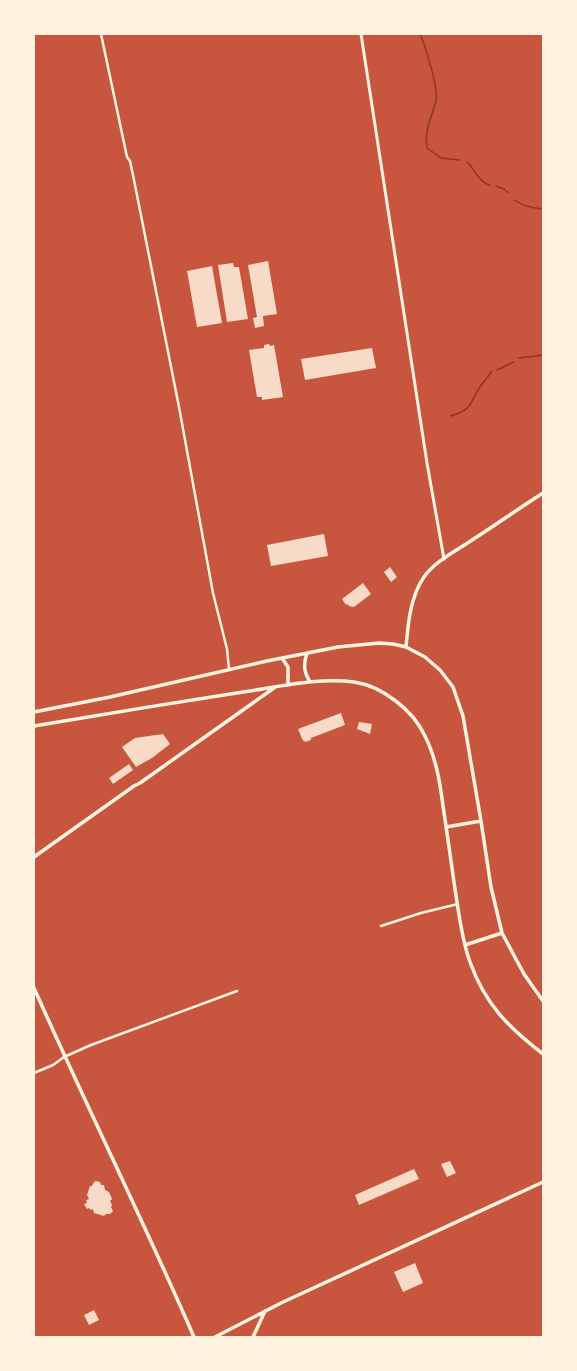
<svg xmlns="http://www.w3.org/2000/svg" width="577" height="1371" font-family="Lora,serif">
  <style>
    .lines { fill: none; stroke-linecap: round; stroke-linejoin: round }
    .stream { stroke: #8f3625; stroke-width: 1.5 }
    .building { fill: #f7dbc8 }
    .minor { stroke: #fff3e0; stroke-width: 2.5 }
    .tertiary { stroke: #fff3e0; stroke-width: 3 }
    .secondary { stroke: #fff3e0; stroke-width: 3.5 }
  </style>
  <rect width="100%" height="100%" fill="#c8553d"/>
  <g class="lines">
    <path class="stream" d="M420 34C425 45 439 90 436 100 432 118 424 129 427 148L441 158 459 160
      M467 162C476 170 478 182 490 185
      M496 186 504 189 508 193
      M514 200C523 206 532 208 543 209
      M519 358 543 355
      M497 370 514 362
      M451 416C475 408 468 404 480 387 484 381 488 377 492 371"/>
  </g>
  <path class="building" d="M268 261 277 314 263 316 264 326 255 328 253 318 257 317 248 265Z
    M233 263 234 267H239L248 319 227 322 218 265Z
    M212 266 222 323 197 327 187 271Z
    M269 344 270 346 274 345 283 397 262 400V397H257L249 350 264 348V345Z
    M372 348 376 368 305 380 301 359Z
    M324 534 328 556 271 566 267 545Z
    M390 567 397 577 391 582 384 572Z
    M363 583 371 594 354 607 349 606 347 604 346 605 342 599Z
    M341 713 345 725 311 738V740L305 742 304 740 303 741 298 729Z
    M359 722 372 724 370 734 357 729Z
    M163 734 170 744 152 758 136 767 122 747 135 738Z
    M129 764 133 770 113 784 109 778Z
    M450 1161 456 1173 447 1177 441 1164Z
    M414 1169 419 1179 359 1205 355 1195Z
    M96 1181 100 1182 101 1185H104L105 1190 109 1192 112 1199 110 1201 112 1205 111 1207 113 1211 110 1214H106L104 1216 94 1213 93 1209 91 1210 89 1208 87 1209 84 1204 87 1203 86 1200 89 1199 87 1195 90 1186H92L94 1182Z
    M415 1263 423 1283 403 1292 394 1272Z
    M94 1310 99 1320 89 1325 84 1315Z"/>
  <g class="lines">
    <path class="minor" d="M101 34 127 157 130 161 134 180 179 407 213 593 227 649 229 669
      M381 926 421 913 458 904
      M34 1073 53 1065 64 1057 91 1045 237 991"/>
    <path class="tertiary" d="M361 34 427 463 444 559"/>
    <path class="secondary" d="M406 647C408 625 410 597 424 577 433 563 455 551 469 542 494 526 518 509 543 493
      M307 653C303 665 304 672 310 682
      M282 658 288 667V685
      M34 712 110 697 267 661 338 647 379 643 393 644 406 647 425 657 440 670 453 687 463 716 481 821 491 887 502 933 524 974 543 1001
      M34 726C104 714 173 703 243 692 278 687 320 677 354 682 382 686 413 710 425 736 436 758 440 782 443 806 448 838 452 870 457 902 460 922 463 943 470 962 485 1004 508 1027 543 1054
      M446 827 481 821
      M34 857 134 786 140 783 274 688
      M465 945 502 933
      M34 988C86 1105 143 1220 194 1337
      M215 1337 281 1303 543 1182
      M253 1337 265 1311"/>
  </g>
  <rect width="577" height="1371" fill="none" stroke="#fff3e0" stroke-width="70"/>
</svg>
